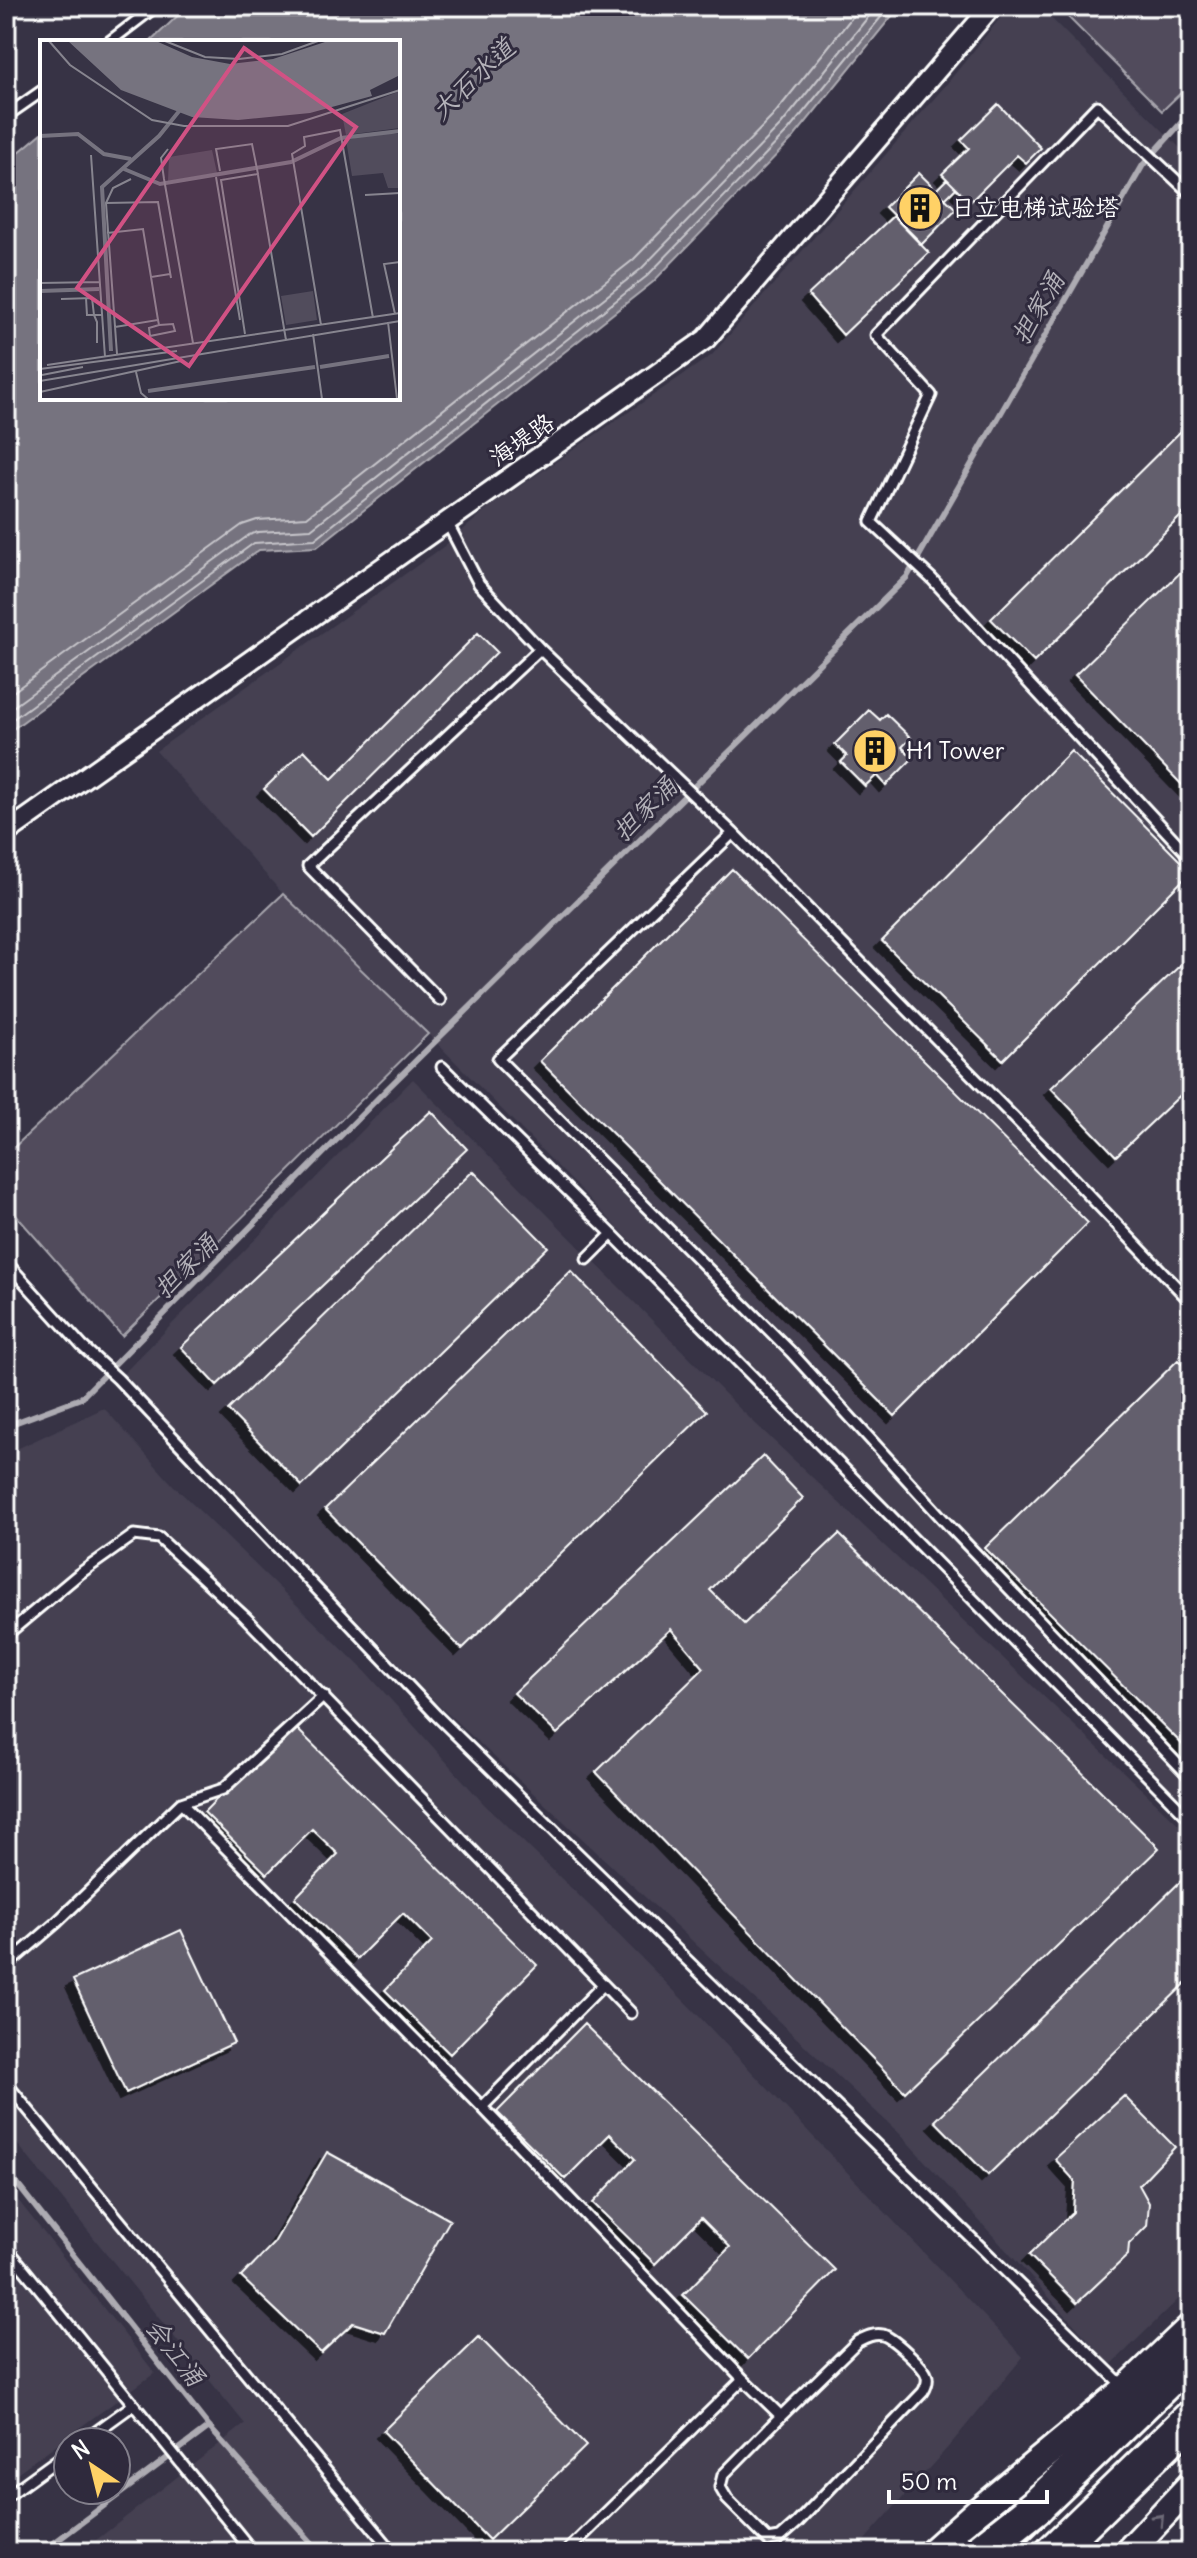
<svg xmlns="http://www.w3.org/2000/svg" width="1197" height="2558" font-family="Delius,'LXGW WenKai TC',sans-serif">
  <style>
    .built { fill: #444051 }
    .green { fill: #514c5c; stroke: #a8a6ae; stroke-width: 2 }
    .water { fill: #76737f; stroke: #adabb2; stroke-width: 2 }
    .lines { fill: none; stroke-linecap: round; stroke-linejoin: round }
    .shore { stroke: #c8c7cc; stroke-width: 2 }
    .stream { stroke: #adabb2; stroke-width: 6 }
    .building { fill: #635f6d; stroke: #fff; stroke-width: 2; filter: url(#shadow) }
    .lane-casing { stroke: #fff; stroke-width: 15 }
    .street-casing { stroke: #fff; stroke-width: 24 }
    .secondary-casing { stroke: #fff; stroke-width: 32 }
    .highway-casing { stroke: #fff; stroke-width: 40 }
    .lane { stroke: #2f2a3d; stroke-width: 9 }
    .street { stroke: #2f2a3d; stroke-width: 18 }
    .secondary { stroke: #2f2a3d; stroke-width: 26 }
    .highway { stroke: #2f2a3d; stroke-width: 34 }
    .highway-bridge-casing { stroke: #fff; stroke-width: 40; stroke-linecap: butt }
    .highway-bridge { stroke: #2f2a3d; stroke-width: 34 }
    .oneway { stroke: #6d6a77 }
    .labels { text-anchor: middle; stroke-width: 6; stroke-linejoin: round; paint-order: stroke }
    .poi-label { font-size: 24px; fill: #fff; stroke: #2f2a3d; text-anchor: start }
    .street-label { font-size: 24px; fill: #fff; stroke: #2f2a3d }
    .water-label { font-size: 26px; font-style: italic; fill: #b4b2b9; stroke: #2f2a3d }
    .inset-river { fill: none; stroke: #76737f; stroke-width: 4 }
    .inset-road { fill: none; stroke: #87858f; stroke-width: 2 }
    .view { fill: #d15284; fill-opacity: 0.15; stroke: #d15284; stroke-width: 4 }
    .inset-edge { fill: none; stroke: #fff; stroke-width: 4 }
  </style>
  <defs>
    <filter id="shadow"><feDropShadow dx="-7" dy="7" stdDeviation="0" flood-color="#0009"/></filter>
  </defs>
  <rect width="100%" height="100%" fill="#373345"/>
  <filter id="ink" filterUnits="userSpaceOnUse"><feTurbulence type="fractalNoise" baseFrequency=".0125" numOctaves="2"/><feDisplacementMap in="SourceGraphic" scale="16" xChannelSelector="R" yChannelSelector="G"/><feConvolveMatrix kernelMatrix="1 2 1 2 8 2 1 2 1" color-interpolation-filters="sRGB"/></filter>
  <g filter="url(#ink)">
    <path class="built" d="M1010 6H1039L1191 159V1813L428 1034 283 894 156 751 443 547 491 506 712 355 945 86Z
      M413 1079 739 1408 1191 1836V2287L1111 2365 900 2134 434 1701 123 1374Z
      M104 1408 173 1485 366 1672 484 1804 593 1909 692 2009 1023 2357 950 2445 854 2552H81L245 2424 6 2130V1454Z
      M6 2185 155 2373 6 2481Z"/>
    <path class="green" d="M1057 6H1191V83L1162 111Z
      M283 894 428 1034 122 1336 14 1213 8 1153Z"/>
    <path class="water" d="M188 6H900L794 137 653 282 317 547 259 550 6 734V163L42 133V398H398V42H150Z"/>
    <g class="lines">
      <path class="shore" d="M6 697 242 525 257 520 307 517 633 260 772 117 861 6
        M6 712 249 535 258 532 311 529 641 269 781 125 877 6
        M6 724 254 543 315 539 647 276 788 131 890 6"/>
      <path class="stream" d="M6 1426 81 1398 388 1088 907 577 1143 165 1191 112
        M6 2170 209 2427 320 2552
        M42 2552 209 2427"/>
    </g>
    <path class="building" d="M998 104 1041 148 1026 163 1017 155 970 202 942 174 969 148 961 140Z
      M919 173 956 209 922 244 885 207Z
      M947 179 956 188 945 199 936 190Z
      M893 216 929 253 843 335 808 295Z
      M1191 421V506L1034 662 991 619Z
      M1191 562V794L1075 675Z
      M478 633 497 652 311 837 264 789 304 750 332 779Z
      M869 710 880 720 886 714 911 738 902 747 913 758 886 785 877 775 865 786 841 762 847 756 835 744Z
      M1071 751 1191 872 1003 1060 882 941Z
      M732 869 1088 1223 895 1416 540 1061Z
      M1191 955V1085L1116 1156 1051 1088Z
      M431 1111 467 1149 217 1385 181 1347Z
      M473 1171 548 1247 302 1486 228 1410Z
      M571 1271 707 1411 462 1649 325 1509Z
      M1178 1360 1191 1373V1753L985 1548Z
      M763 1456 803 1498 710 1590 744 1624 839 1534 1159 1848 905 2092 596 1772 704 1668 671 1629 557 1734 514 1693Z
      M291 1723 537 1965 450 2054 385 1990 432 1942 403 1913 357 1959 295 1898 338 1854 312 1829 267 1874 204 1812Z
      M1184 1878 1191 1885V1978L988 2175 935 2121Z
      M181 1930 234 2043 126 2093 73 1980Z
      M584 2024 835 2270 748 2359 683 2295 730 2247 701 2218 655 2264 593 2203 635 2159 610 2134 565 2179 497 2112Z
      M1124 2096 1175 2147 1139 2185 1149 2203 1147 2226 1129 2244 1128 2255 1077 2303 1029 2255 1073 2212 1075 2181 1055 2159Z
      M327 2152 450 2220 385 2333 353 2323 321 2353 241 2277 274 2243Z
      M479 2337 586 2446 489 2540 383 2431Z"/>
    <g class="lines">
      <g class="lane-casing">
        <path id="lane" d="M109 42 156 6
          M6 116 42 91
          M1191 194 1097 106 876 335 931 395 871 522 932 579 1191 858
          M447 522 479 584 540 649
          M733 833 1040 1144 1191 1302
          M440 1000 308 866 540 649 733 833 498 1059 791 1352 951 1528 1191 1778
          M442 1067 612 1234 1191 1820
          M587 1259 612 1234
          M6 1262 82 1346 118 1379 436 1715 1124 2387
          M6 1635 79 1574 134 1535 159 1538 245 1617 631 2013
          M181 1803 223 1789 324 1696
          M6 1966 56 1923 181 1803 482 2107
          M6 2083 393 2552
          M6 2247 253 2552
          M743 2379 781 2416 723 2475 720 2487 727 2499 768 2540 780 2538 797 2523 923 2392C926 2387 929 2380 926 2374 922 2365 893 2338 883 2335 874 2333 866 2337 858 2341L781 2416
          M82 2442 133 2405
          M6 2497 68 2452
          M566 2552 743 2379 482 2107 603 1985"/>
      </g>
      <g class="street-casing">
        <path id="street" d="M6 833 706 339 992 6"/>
      </g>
      <g class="secondary-casing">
        <path id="secondary" d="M932 2552 977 2512 1126 2389 1191 2327
          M1128 2552 1191 2485"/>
      </g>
      <g class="highway-casing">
        <path id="highway" d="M1016 2526 1191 2357
          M1053 2552 1191 2418"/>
      </g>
      <use href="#lane" class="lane"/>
      <use href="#street" class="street"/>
      <use href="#secondary" class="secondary"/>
      <use href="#highway" class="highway"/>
      <g class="highway-bridge-casing">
        <path id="highway-bridge" d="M979 2552 1037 2506"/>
      </g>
      <use href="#highway-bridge" class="highway-bridge"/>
    </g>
    <defs><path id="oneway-chevron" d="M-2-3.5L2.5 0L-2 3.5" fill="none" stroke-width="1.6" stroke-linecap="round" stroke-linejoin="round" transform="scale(2)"/></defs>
    <use class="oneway" href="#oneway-chevron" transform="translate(1159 2519) rotate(-46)"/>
  </g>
  <defs>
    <g id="building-disc" transform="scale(2.3)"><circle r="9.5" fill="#ffd166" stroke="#2f2a3d"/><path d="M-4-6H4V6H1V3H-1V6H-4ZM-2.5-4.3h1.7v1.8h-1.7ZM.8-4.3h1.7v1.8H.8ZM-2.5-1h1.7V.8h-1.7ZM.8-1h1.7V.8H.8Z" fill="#111"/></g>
  </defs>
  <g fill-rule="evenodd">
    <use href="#building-disc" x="920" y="208"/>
    <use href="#building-disc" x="875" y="751"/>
  </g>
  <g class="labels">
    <g class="poi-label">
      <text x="951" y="216">日立电梯试验塔</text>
      <text x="906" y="759">H1 Tower</text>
    </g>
    <g class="street-label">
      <text transform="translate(522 440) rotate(-35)" y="8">海堤路</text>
    </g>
    <g class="water-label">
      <text transform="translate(473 79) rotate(-44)" y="9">大石水道</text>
      <text transform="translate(1038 308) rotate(-60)" y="9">担家涌</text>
      <text transform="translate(645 809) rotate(-45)" y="9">担家涌</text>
      <text transform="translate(186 1266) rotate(-45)" y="9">担家涌</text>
      <text transform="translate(175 2352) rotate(52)" y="9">会江涌</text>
    </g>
  </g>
  <g transform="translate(40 40)">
    <rect width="360" height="360" fill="#373345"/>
    <path d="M360 51V88L306 95 302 74ZM332 94H360V148H348L343 133 312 136 306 100ZM172 110 177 133 128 141 129 117ZM273 251 277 280 246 285 241 256Z" fill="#514c5c"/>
    <path d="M28 1H116L152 17 190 24 233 19 288 1H360V35L330 50 332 56 270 73 198 80 152 77 81 50Z" fill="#76737f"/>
    <path class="inset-river" d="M0 96 38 94 64 114 91 119M84 129 120 144 251 122 301 98 360 91M0 251 59 249M71 311 62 147 119 96 140 70M280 327 349 316M108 351 275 327"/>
    <path class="inset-road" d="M9 1 30 25 112 80 144 86H248L360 50M125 1 165 17 199 19 242 14 278 1M128 109 121 118 124 139 153 303M51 115 65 317M180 131 176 109 212 104 218 134 181 140 205 294M218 135 246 300M176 137 200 280M325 155 360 153M66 163 118 162 131 238M67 193 103 189 111 237M0 243 59 242M46 258 47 275H54L57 282V303M21 259 52 258 54 275H62M355 274 344 224 360 222M118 280 119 285 109 288 110 296 135 291 133 284 119 285M348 282 357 359M281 285 252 114 265 106 264 97 300 90 333 278M75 287 118 280 111 237 130 234M273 294 282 359M77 314 66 163 73 148 91 139M7 325 360 273M0 329 137 311M96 332 101 353 108 359M2 335 43 327M0 341 360 281M0 352 141 321"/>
    <path class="view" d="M204 8 316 87 149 326 37 248Z"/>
    <rect width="360" height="360" class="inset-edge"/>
  </g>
  <rect width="1197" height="2558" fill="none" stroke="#2f2a3d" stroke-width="32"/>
  <rect x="16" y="16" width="1165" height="2526" fill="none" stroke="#fff" stroke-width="3" filter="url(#ink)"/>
  <g transform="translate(92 2466) rotate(325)"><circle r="38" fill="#2f2a3d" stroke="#827f8b" stroke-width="2"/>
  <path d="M0-6L14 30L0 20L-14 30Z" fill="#ffd166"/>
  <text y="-12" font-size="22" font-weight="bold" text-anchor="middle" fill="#ffffff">N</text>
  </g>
  <path d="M889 2490v12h158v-12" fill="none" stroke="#ffffff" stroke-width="4"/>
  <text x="901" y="2490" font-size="24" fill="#ffffff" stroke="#2f2a3d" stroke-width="6" paint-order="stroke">50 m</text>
</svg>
